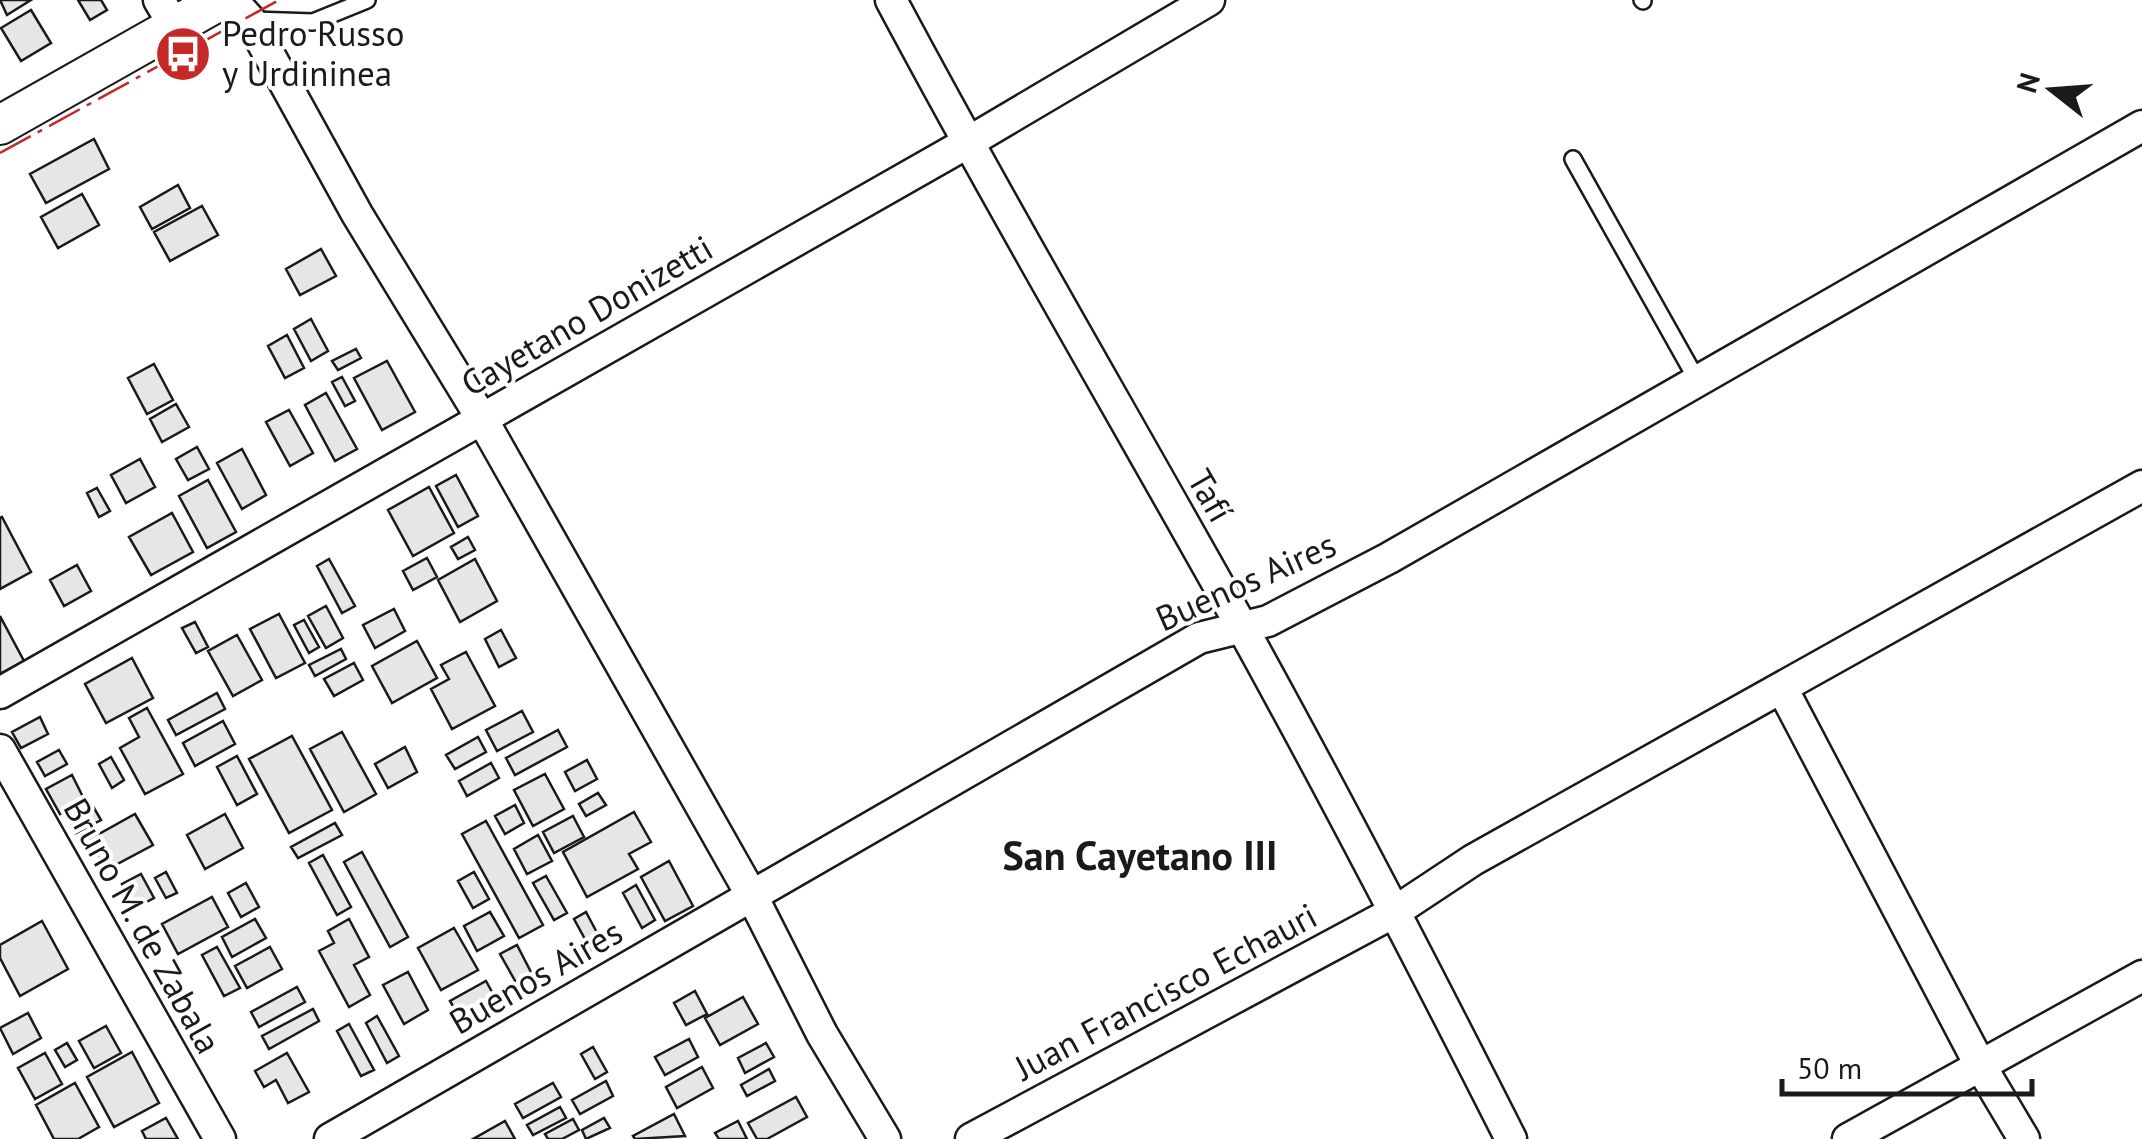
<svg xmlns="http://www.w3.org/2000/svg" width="2142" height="1139" font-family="'PT Sans',sans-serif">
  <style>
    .building { fill: #e6e6e6; stroke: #1a1a1a; stroke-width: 2.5 }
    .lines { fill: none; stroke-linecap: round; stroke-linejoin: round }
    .service-casing { stroke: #1a1a1a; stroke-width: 20 }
    .minor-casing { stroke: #1a1a1a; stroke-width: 35 }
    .tertiary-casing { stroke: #1a1a1a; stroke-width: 42 }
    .service { stroke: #fff; stroke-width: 15 }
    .minor { stroke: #fff; stroke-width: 30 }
    .tertiary { stroke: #fff; stroke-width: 38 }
    .power { stroke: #c62828; stroke-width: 2.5; stroke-dasharray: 35 8 5 8; stroke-linecap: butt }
    .labels { text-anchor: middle; stroke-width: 8; stroke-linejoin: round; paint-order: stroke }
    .poi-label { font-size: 35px; fill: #1a1a1a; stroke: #fff; text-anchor: start }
    .street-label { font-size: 35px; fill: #1a1a1a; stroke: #fff }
    .quarter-label { font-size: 40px; font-weight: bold; fill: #1a1a1a; stroke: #fff }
  </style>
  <rect width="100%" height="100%" fill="#fff"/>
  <path class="building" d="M0 0H31L7 15Z
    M78 0H101L107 10 90 20Z
    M31 10 51 43 21 61 1 28Z
    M94 139 109 169 46 203 30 174Z
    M178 185 190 208 152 229 140 207Z
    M82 194 99 225 58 248 41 217Z
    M202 206 218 235 170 261 154 232Z
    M321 249 336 276 300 295 286 269Z
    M311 319 328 351 311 361 294 329Z
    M287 335 304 368 285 378 268 346Z
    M356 349 361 358 338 370 332 361Z
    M387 361 415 412 382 430 354 378Z
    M154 364 173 400 147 414 128 378Z
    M342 377 355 401 345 406 332 382Z
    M326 393 357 449 335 461 305 405Z
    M176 404 189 427 162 442 150 419Z
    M289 410 313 453 290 466 266 422Z
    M197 447 209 469 188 480 176 459Z
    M242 449 266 495 242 509 217 463Z
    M140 459 155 487 126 503 111 475Z
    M456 475 478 516 458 527 436 486Z
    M208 480 236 532 207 548 179 496Z
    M429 487 454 533 413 556 388 510Z
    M97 488 110 511 99 517 87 493Z
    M172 513 193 552 151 575 129 537Z
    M2 517 31 572 0 589V518Z
    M468 537 475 550 458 559 451 547Z
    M427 558 437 577 413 590 403 571Z
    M329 559 355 606 342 613 317 566Z
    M475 559 497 601 460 622 438 580Z
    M77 565 91 591 64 606 50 580Z
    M326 606 343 638 326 648 308 616Z
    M394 609 405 631 375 648 363 625Z
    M279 614 305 663 276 678 250 629Z
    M0 616 24 661 0 674Z
    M304 620 319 647 309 653 294 625Z
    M195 622 208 647 196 653 182 628Z
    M501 630 516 658 499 667 485 639Z
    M237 635 262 680 233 696 208 651Z
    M417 641 437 678 392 703 372 666Z
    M341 649 346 659 315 676 309 665Z
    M466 652 495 706 452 729 431 689 449 679 441 665Z
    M132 658 153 698 106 723 85 684Z
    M354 663 363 680 334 696 324 679Z
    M217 693 225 709 176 735 168 720Z
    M147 708 183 774 145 794 120 748 139 737 129 718Z
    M522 711 533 732 497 751 486 730Z
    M40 717 48 734 21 748 12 732Z
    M223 721 235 744 195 766 183 743Z
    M558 730 567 747 515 775 506 758Z
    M342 732 376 794 344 812 310 749Z
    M292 736 332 810 289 833 249 759Z
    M478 737 486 752 455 769 446 755Z
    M405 747 417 772 388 788 375 764Z
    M59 750 67 764 45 776 37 762Z
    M237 756 257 794 237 805 217 767Z
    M111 757 124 780 112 788 99 764Z
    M587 760 597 779 575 791 565 772Z
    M491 763 499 778 467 796 459 781Z
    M545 774 564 809 533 826 514 790Z
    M72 775 85 801 60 814 46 789Z
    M598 793 606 805 586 816 579 804Z
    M515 805 524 823 505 834 495 816Z
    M94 808 101 820 76 833 70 821Z
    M634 812 651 842 629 854 638 869 587 897 563 852Z
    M135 814 153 845 106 870 90 839Z
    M225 814 243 848 205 869 187 835Z
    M573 816 584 837 554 853 543 832Z
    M486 821 543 925 519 938 462 834Z
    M335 823 342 835 298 858 291 847Z
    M538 835 552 861 527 874 514 849Z
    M362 852 408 937 390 947 344 862Z
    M323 855 351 907 337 915 309 863Z
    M669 861 693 906 665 921 641 877Z
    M166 872 177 893 166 898 155 878Z
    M474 872 489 899 473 908 458 881Z
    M141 874 154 898 135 908 122 884Z
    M546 876 567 913 554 920 533 883Z
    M246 883 259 907 241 917 228 893Z
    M636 885 655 920 642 928 623 893Z
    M212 897 228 927 178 954 162 924Z
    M490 912 504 936 477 951 464 926Z
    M586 912 603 944 591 950 574 919Z
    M255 919 266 938 232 957 222 937Z
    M349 919 369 957 354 965 370 995 349 1007 319 951 334 943 328 931Z
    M42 921 68 969 20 996 0 958V945Z
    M454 928 478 970 441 990 418 948Z
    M517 945 534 978 518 986 500 954Z
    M217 947 240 988 224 996 202 955Z
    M270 947 282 969 247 988 235 966Z
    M408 972 428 1010 404 1024 383 985Z
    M486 981 497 1001 461 1020 450 1001Z
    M297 987 305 1002 259 1027 251 1012Z
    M695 991 707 1014 686 1025 674 1003Z
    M743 997 758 1024 720 1045 705 1018Z
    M313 1009 319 1021 269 1049 262 1036Z
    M28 1013 41 1038 13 1054 0 1028Z
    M377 1016 399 1056 387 1063 366 1023Z
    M349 1024 374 1070 361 1076 337 1031Z
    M106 1026 121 1053 94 1068 79 1041Z
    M689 1039 698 1057 665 1075 655 1057Z
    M67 1043 77 1060 65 1067 55 1050Z
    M766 1043 774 1057 745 1073 738 1058Z
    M593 1047 607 1072 595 1079 581 1054Z
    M132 1052 159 1103 114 1127 87 1077Z
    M45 1053 62 1084 35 1099 18 1068Z
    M287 1053 309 1092 288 1103 276 1080 264 1087 255 1071Z
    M702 1067 713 1088 677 1108 666 1087Z
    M769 1069 775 1081 747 1096 741 1085Z
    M606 1081 613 1096 580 1114 572 1100Z
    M75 1083 99 1127 78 1139H54L36 1105Z
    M553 1083 561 1097 523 1118 515 1104Z
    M796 1097 807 1117 767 1139H757L748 1123Z
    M560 1107 566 1118 533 1135 527 1125Z
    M674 1114 685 1136 635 1139 633 1136Z
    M166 1118 178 1139H146L142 1131Z
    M604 1118 610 1128 586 1139 582 1130Z
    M573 1119 579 1130 562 1139H548L545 1134Z
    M505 1121 515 1139H473Z
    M738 1121 747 1139H719L715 1133Z"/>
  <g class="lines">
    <g class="service-casing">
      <path id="service" d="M1642 0 1643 1
        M250 20 313 22 367 0
        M1573 159 1697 380"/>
    </g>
    <g class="minor-casing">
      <path id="minor" d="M159 0 174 25
        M232 0 250 20 357 214 482 419 752 896 822 1034 885 1139
        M891 0C1004 212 1126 419 1243 629 1336 797 1424 967 1511 1139
        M1782 688 1980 1065 2024 1139
        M0 693 967 143 1209 0
        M0 750 220 1139
        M330 1139 1199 638 1268 621 1389 558 2142 126
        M971 1139 1396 911 1473 860 2142 486
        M1848 1139 2142 976"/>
    </g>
    <g class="tertiary-casing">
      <path id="tertiary" d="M0 125 221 0"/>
    </g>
    <use href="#service" class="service"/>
    <use href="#minor" class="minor"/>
    <use href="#tertiary" class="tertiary"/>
    <path class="power" d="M0 153 279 0"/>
  </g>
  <defs>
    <g id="bus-disc" transform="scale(2.875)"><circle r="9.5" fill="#c62828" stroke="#fff"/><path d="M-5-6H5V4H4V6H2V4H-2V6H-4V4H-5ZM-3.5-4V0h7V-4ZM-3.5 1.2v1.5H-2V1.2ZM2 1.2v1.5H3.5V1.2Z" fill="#fff"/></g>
  </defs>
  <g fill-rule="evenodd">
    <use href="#bus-disc" x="183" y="54"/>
  </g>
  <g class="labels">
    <g class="poi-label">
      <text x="222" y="46">Pedro Russo<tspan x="222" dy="40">y Urdininea</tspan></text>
    </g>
    <g class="street-label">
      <text transform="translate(587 316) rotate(-30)" y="12">Cayetano Donizetti</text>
      <text transform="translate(1210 496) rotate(60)" y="12">Tafí</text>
      <text transform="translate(1246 582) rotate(-24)" y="12">Buenos Aires</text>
      <text transform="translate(142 926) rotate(61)" y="12">Bruno M. de Zabala</text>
      <text transform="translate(536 977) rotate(-30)" y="12">Buenos Aires</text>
      <text transform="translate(1166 992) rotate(-28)" y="12">Juan Francisco Echauri</text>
    </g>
    <g class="quarter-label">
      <text x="1140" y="870">San Cayetano III</text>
    </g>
  </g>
  <g transform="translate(2052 90) rotate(287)" stroke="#ffffff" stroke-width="8" paint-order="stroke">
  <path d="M0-8L18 38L0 25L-18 38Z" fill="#1a1a1a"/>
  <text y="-15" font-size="28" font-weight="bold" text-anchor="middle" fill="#1a1a1a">N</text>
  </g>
  <path d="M1782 1079v15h250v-15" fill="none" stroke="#1a1a1a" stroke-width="5"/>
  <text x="1797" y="1079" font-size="30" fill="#1a1a1a" stroke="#ffffff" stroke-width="8" paint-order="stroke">50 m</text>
</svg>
